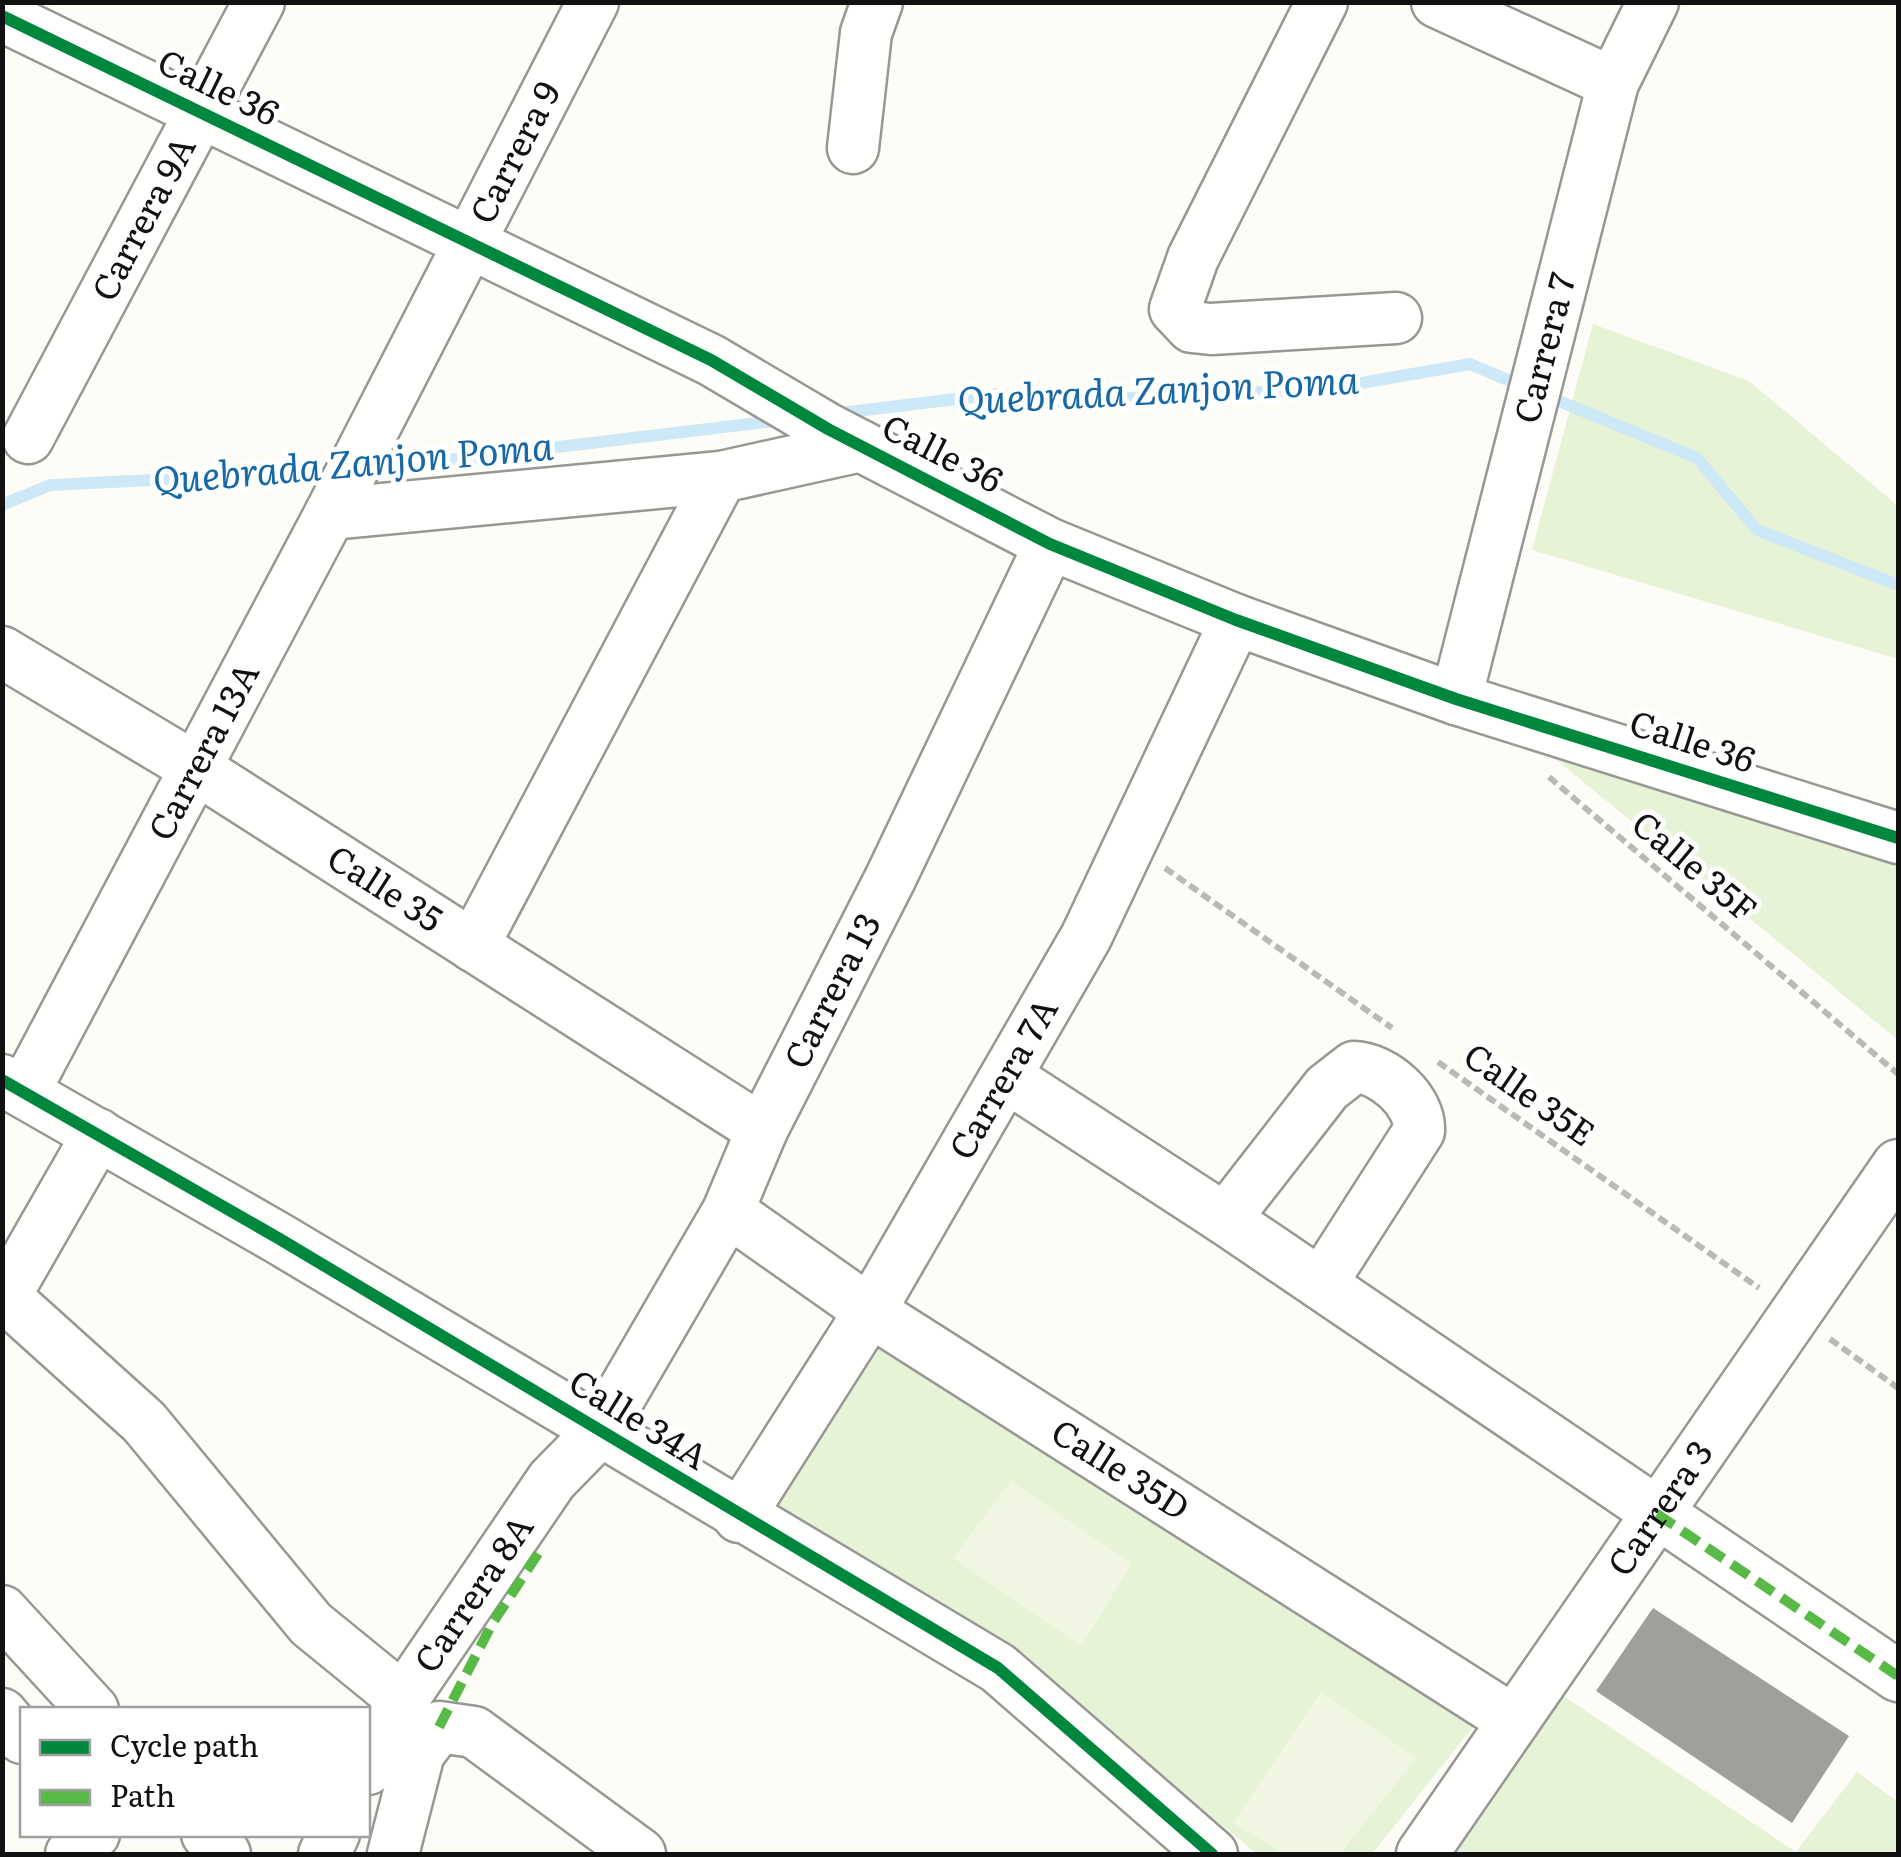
<svg xmlns="http://www.w3.org/2000/svg" width="1901" height="1857" font-family="Literata,serif">
  <style>
    .green { fill: #e7f3d7 }
    .pitch { fill: #f0f6e1 }
    .lines { fill: none; stroke-linecap: round; stroke-linejoin: round }
    .stream { stroke: #cde8f7; stroke-width: 12 }
    .building { fill: #a19f9c }
    .minor-casing { stroke: #979795; stroke-width: 55 }
    .path { stroke: #b9b9b8; stroke-width: 6; stroke-dasharray: 10 5; stroke-linecap: butt }
    .minor { stroke: #fffffe; stroke-width: 50 }
    .quiet { stroke: #58b947; stroke-width: 10; stroke-dasharray: 20 10; stroke-linecap: butt }
    .cycleway-casing { stroke: #fff; stroke-width: 19 }
    .cycleway { stroke: #00873e; stroke-width: 12 }
    .labels { text-anchor: middle; stroke-width: 10; stroke-linejoin: round; paint-order: stroke }
    .street-label { font-size: 35px; fill: #111; stroke: #fff }
    .water-label { font-size: 38px; font-style: italic; fill: #1768a6; stroke: #fff }
  </style>
  <rect width="100%" height="100%" fill="#fdfcf7"/>
  <path class="green" d="M1593 324 1749 381 1898 506V659L1532 550Z
    M1536 743 1898 863V1040Z
    M876 1341 1477 1722 1372 1854H1257L1066 1697 772 1507Z
    M1559 1693 1796 1852 1857 1772 1898 1802V1854H1450Z"/>
  <path class="pitch" d="M1011 1481 1132 1564 1081 1646 953 1558Z
    M1321 1692 1416 1758 1340 1854H1285L1233 1823Z"/>
  <g class="lines">
    <path class="stream" d="M1542 394 1697 458 1757 530 1898 585
      M833 414 996 394 1048 402 1327 389 1470 364 1524 387
      M366 470 783 420
      M2 505 50 485 341 471"/>
  </g>
  <path class="building" d="M1653 1608 1849 1736 1792 1823 1596 1691Z"/>
  <g class="lines">
    <g class="minor-casing">
      <g id="minor">
        <path d="M1322 2 1193 258 1175 309 1192 327 1211 329 1396 318"/>
        <path d="M1437 2 1613 83"/>
        <path d="M2 16 711 360 828 429 1050 544 1236 620 1456 699 1898 838"/>
        <path d="M853 148 866 33 877 2"/>
        <path id="s1" d="M28 438 259 2"/>
        <path d="M330 514 721 477 861 446"/>
        <path id="s2" d="M2 652 192 766 762 1130"/>
        <path id="s3" d="M1456 699 1613 83 1653 2"/>
        <path d="M473 946 721 477"/>
        <path d="M1007 1077 1225 1219 1898 1676"/>
        <path d="M2 1080 278 1238 998 1668 1212 1854"/>
        <path id="s4" d="M24 1092 330 514 593 2"/>
        <path id="s5" d="M728 1211 870 1311 1514 1721"/>
        <path d="M1225 1219 1327 1088 1354 1067C1384 1068 1421 1101 1419 1131L1321 1284"/>
        <path d="M2 1294 144 1422 311 1624 403 1699"/>
        <path d="M5 1296 98 1134"/>
        <path id="s6" d="M739 1517 870 1311 1086 937 1236 620"/>
        <path d="M2 1611 93 1710"/>
        <path d="M2 1714 22 1738"/>
        <path id="s7" d="M368 1769 403 1699 552 1480 600 1431 728 1211 762 1130 890 879 1050 544"/>
        <path d="M207 1834 225 1854"/>
        <path d="M71 1854 94 1834"/>
        <path d="M324 1854 334 1834"/>
        <path d="M393 1854 419 1753 439 1727 474 1732 640 1854"/>
        <path id="s8" d="M1422 1854 1898 1165"/>
      </g>
    </g>
    <path class="path" d="M1549 777 1898 1074
      M1165 868 1392 1028
      M1438 1062 1759 1288
      M1830 1339 1898 1388"/>
    <use href="#minor" class="minor"/>
    <path class="quiet" d="M1657 1514 1898 1676
      M439 1727 492 1624 543 1546"/>
    <g class="cycleway-casing">
      <path id="cycleway" d="M2 16 711 360 828 429 1050 544 1236 620 1456 699 1898 838
        M2 1080 278 1238 998 1668 1212 1854"/>
    </g>
    <use href="#cycleway" class="cycleway"/>
  </g>
  <g class="labels">
    <g class="street-label">
      <text transform="translate(218 88) rotate(26)" y="12">Calle 36</text>
      <text dy="12" stroke="none"><textPath href="#s4" startOffset="1060">Carrera 9</textPath></text>
      <text dy="12" stroke="none"><textPath href="#s1" startOffset="248">Carrera 9A</textPath></text>
      <text dy="12" stroke="none"><textPath href="#s3" startOffset="362">Carrera 7</textPath></text>
      <text transform="translate(942 454) rotate(27)" y="12">Calle 36</text>
      <text transform="translate(1692 742) rotate(18)" y="12">Calle 36</text>
      <text dy="12" stroke="none"><textPath href="#s4" startOffset="385">Carrera 13A</textPath></text>
      <text transform="translate(1694 867) rotate(40)" y="12">Calle 35F</text>
      <text dy="12" stroke="none"><textPath href="#s2" startOffset="450">Calle 35</textPath></text>
      <text dy="12" stroke="none"><textPath href="#s7" startOffset="910">Carrera 13</textPath></text>
      <text dy="12" stroke="none"><textPath href="#s6" startOffset="512">Carrera 7A</textPath></text>
      <text transform="translate(1529 1095) rotate(35)" y="12">Calle 35E</text>
      <text transform="translate(638 1420) rotate(32)" y="12">Calle 34A</text>
      <text dy="12" stroke="none"><textPath href="#s5" startOffset="470">Calle 35D</textPath></text>
      <text dy="12" stroke="none"><textPath href="#s8" startOffset="420">Carrera 3</textPath></text>
      <text dy="12" stroke="none"><textPath href="#s7" startOffset="205">Carrera 8A</textPath></text>
    </g>
    <g class="water-label">
      <text transform="translate(1158 391) rotate(-3)" y="13">Quebrada Zanjon Poma</text>
      <text transform="translate(353 464) rotate(-5)" y="13">Quebrada Zanjon Poma</text>
    </g>
  </g>
  <rect width="1901" height="1857" fill="none" stroke="#111111" stroke-width="10"/>
  <rect x="20" y="1707" width="350" height="130" fill="#ffffff" stroke="#a0a0a0" stroke-width="2.5"/>
  <rect x="40" y="1740" width="50" height="15" fill="#00873e" stroke="#a0a0a0" stroke-width="2.5"/>
  <text x="110" y="1757" font-size="30" fill="#111111">Cycle path</text>
  <rect x="40" y="1790" width="50" height="15" fill="#58b947" stroke="#a0a0a0" stroke-width="2.5"/>
  <text x="110" y="1807" font-size="30" fill="#111111">Path</text>
</svg>
